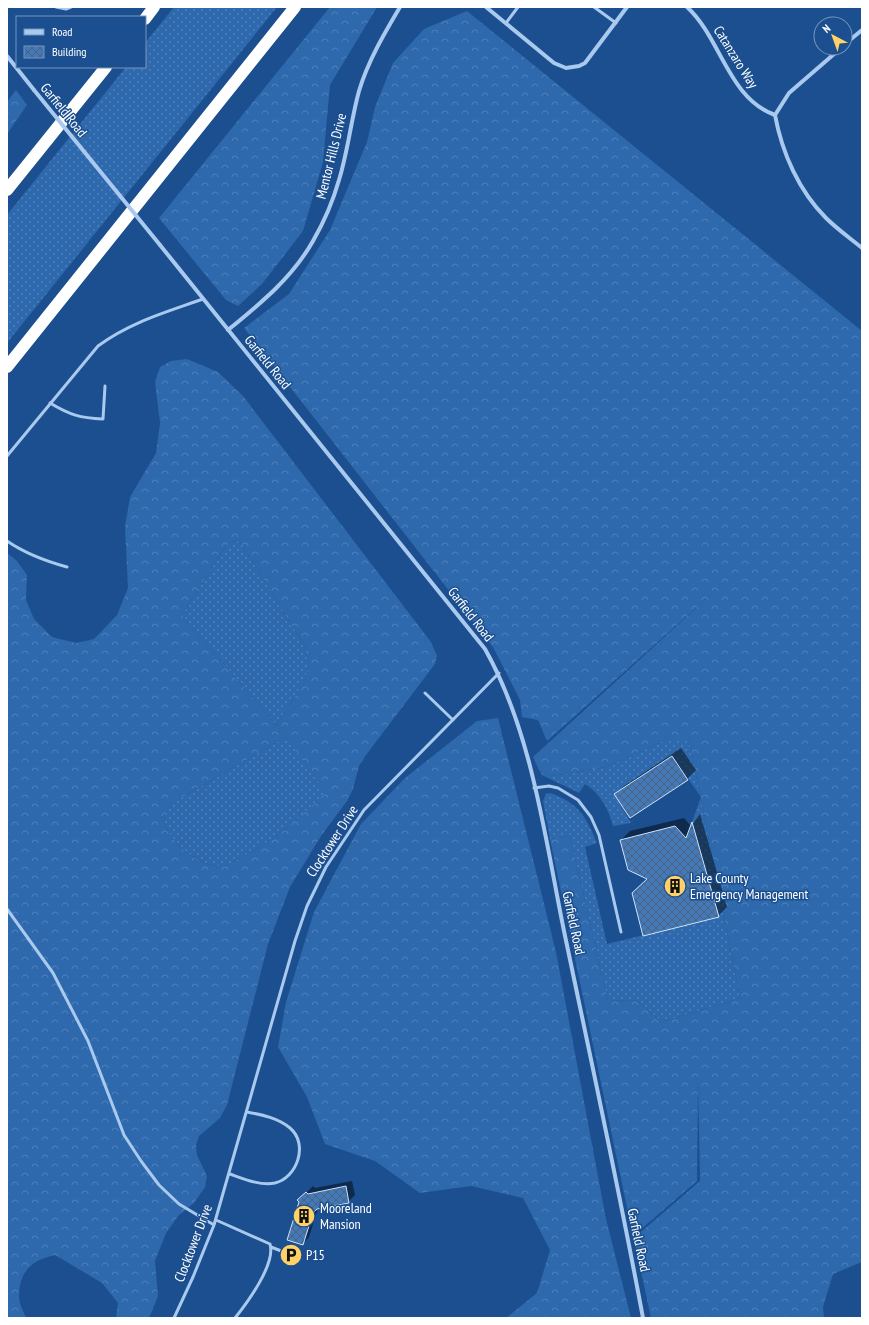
<svg xmlns="http://www.w3.org/2000/svg" width="869" height="1325" font-family="'PT Sans Narrow',sans-serif">
  <style>
    .grass { fill: url(#grass-dots) }
    .forest { fill: url(#forest-crowns); fill-rule: evenodd }
    .shadow { fill: #0007 }
    .building { fill: url(#building-cross-hatch); stroke: #cfe3fa }
    .lines { fill: none; stroke-linecap: round; stroke-linejoin: round }
    .lane { stroke: #a9c9ee; stroke-width: 3 }
    .street { stroke: #a9c9ee; stroke-width: 4 }
    .highway { stroke: #fff; stroke-width: 12 }
    .street-bridge { stroke: #a9c9ee; stroke-width: 4 }
    .labels { text-anchor: middle; stroke-width: 3; stroke-linejoin: round; paint-order: stroke }
    .street-label { font-size: 14px; fill: #fff; stroke: #1b4f8f }
    .poi-label { font-size: 14px; fill: #fff; stroke: #1b4f8f; text-anchor: start }
  </style>
  <defs>
    <pattern id="grass-dots" width="8" height="8" patternUnits="userSpaceOnUse"><rect width="8" height="8" fill="#2e69ad"/><path d="M2 2h.1M6 6h.1" fill="none" stroke="#4d80b9" stroke-width="1.8" stroke-linecap="round"/></pattern>
    <pattern id="forest-crowns" width="20" height="18" patternUnits="userSpaceOnUse"><rect width="20" height="18" fill="#2e69ad"/><path d="M2 6a3 3 0 1 1 6 0M12 15a3 3 0 1 1 6 0" fill="none" stroke="#4d80b9"/></pattern>
    <pattern id="building-cross-hatch" width="8" height="8" patternUnits="userSpaceOnUse"><rect width="8" height="8" fill="#4478b7"/><path d="M0 0l8 8M0 8l8-8" fill="none" stroke="#486282"/></pattern>
  </defs>
  <rect width="100%" height="100%" fill="#1b4f8f"/>
  <path class="grass" d="M174 7H277L7 343V215L126 67H145V43Z
    M237 541 241 543 304 645 309 664 305 681 276 725 182 615 222 551 231 542Z
    M286 737 327 793C299 818 270 844 236 860 232 862 227 866 223 866 201 869 160 837 165 815 166 809 175 804 179 799Z
    M668 739H689L740 998 662 1022 636 1000 608 1001 570 836 550 839 543 801 546 794 550 793C579 803 586 817 597 843L585 847 607 944 718 917 692 822 701 797 672 756 614 794 631 823 613 826C609 810 600 793 585 784L579 793 542 775 539 770 551 776 606 767Z"/>
  <path class="forest" d="M330 7H377L330 85 323 162 303 231 262 284 238 306 226 300 159 218Z
    M467 11 862 331V1262L833 1274 823 1307 824 1318H651L634 1238 700 1181 698 1081 697 1181 633 1236 550 839 570 836 608 1001 636 1000 662 1022 740 998 689 739H668L606 767 551 776 539 770 533 757 715 591 547 741 538 720 522 717 520 700 493 647 244 328 289 294 330 230 367 142 375 107 393 63 424 29Z
    M16 90 27 105 7 134V102Z
    M187 359 218 372 243 396 431 642 437 656 435 664 366 755 359 766 353 789 347 801 321 836 290 887 268 944 227 1105 220 1118 199 1136 196 1145 197 1155 207 1176 205 1187 194 1203 179 1215 166 1233 155 1261 158 1296 149 1318H116L118 1303 102 1283 55 1255C32 1260 19 1271 19 1297 19 1304 24 1312 26 1318H7V553L17 561 27 575 26 600 34 619 52 637 76 643 94 639 117 615 128 588 125 527 130 497 156 453 160 423 155 382 160 367 171 361ZM237 541 241 543 304 645 309 664 305 681 276 725 182 615 222 551 231 542ZM286 737 326 793C299 818 270 844 236 860 232 862 227 866 222 866 201 869 160 837 165 815 166 809 175 804 179 799Z
    M498 718 556 952 606 1219 631 1318H506L537 1293 550 1250 523 1198 471 1186 420 1193 375 1161 325 1144 307 1097 278 1047 286 1002 314 912 361 824 405 778 477 721Z"/>
  <path class="shadow" d="M681 748 696 770 687 779 615 795 624 786Z
    M700 814 727 907 718 916 648 878 621 840 630 831 684 818 691 826Z
    M352 1181 355 1195 348 1202 318 1208 309 1237 303 1244 301 1202 299 1200 313 1186 315 1188Z"/>
  <path class="building" d="M672 756 688 780 630 818 614 794Z
    M692 822 719 917 643 936 632 893 647 879 628 870 620 840 675 826 686 838Z
    M346 1186 349 1203 317 1209 313 1213 303 1245 287 1240 299 1202 297 1200 306 1192 308 1194Z"/>
  <g class="lines">
    <path class="lane" d="M56 7 66 9 71 7
      M594 7 616 23
      M506 23 518 7
      M50 403C70 415 80 418 103 419L105 386
      M7 456 98 346C130 322 167 312 203 299
      M7 541C26 554 45 561 67 567
      M425 693 453 720
      M534 788 549 786 558 788 578 800 591 817 599 835 621 932
      M7 909 53 973 88 1041 124 1135 141 1161 159 1185 179 1204 214 1225
      M230 1174C244 1179 260 1186 275 1183 297 1178 309 1144 290 1128 278 1118 263 1115 247 1112
      M216 1220 270 1244C276 1264 247 1303 235 1318
      M271 1247 299 1258
      M174 1318 193 1277 214 1225 295 941 307 906 326 867 364 810 499 673"/>
    <path class="street" d="M486 7 554 63 566 68 579 66 585 63 627 7
      M687 7C721 38 728 98 775 115
      M845 44 862 30
      M7 56 34 90
      M775 115C782 153 799 191 826 218 837 229 850 238 862 248
      M775 115 789 93 841 48
      M160 245 485 649C532 732 545 838 564 931 591 1060 619 1189 643 1318
      M228 330C261 303 292 278 313 241 324 222 333 201 339 180 348 151 351 120 359 91 368 61 384 34 400 7"/>
    <path class="highway" d="M145 19 154 7
      M7 190 106 67
      M7 367 295 7"/>
    <path class="street-bridge" d="M34 90 160 245"/>
  </g>
  <defs>
    <g id="building-disc" transform="scale(1.15)"><circle r="9.5" fill="#ffd166" stroke="#1b4f8f"/><path d="M-4-6H4V6H1V3H-1V6H-4ZM-2.5-4.3h1.7v1.8h-1.7ZM.8-4.3h1.7v1.8H.8ZM-2.5-1h1.7V.8h-1.7ZM.8-1h1.7V.8H.8Z" fill="#111"/></g>
    <g id="parking-disc" transform="scale(1.15)"><circle r="9.5" fill="#ffd166" stroke="#1b4f8f"/><path d="M-3.5-5.5H1a3.5 3.5 0 0 1 0 7H-1V5.5H-3.5ZM-1-3.4V-.6H.8a1.4 1.4 0 0 0 0-2.8Z" fill="#111"/></g>
  </defs>
  <g fill-rule="evenodd">
    <use href="#building-disc" x="675" y="886"/>
    <use href="#building-disc" x="304" y="1216"/>
    <use href="#parking-disc" x="291" y="1255"/>
  </g>
  <g class="labels">
    <g class="street-label">
      <text transform="translate(736 57) rotate(58)" y="5">Catanzaro Way</text>
      <text transform="translate(64 110) rotate(51)" y="5">Garfield Road</text>
      <text transform="translate(331 156) rotate(-76)" y="5">Mentor Hills Drive</text>
      <text transform="translate(268 362) rotate(51)" y="5">Garfield Road</text>
      <text transform="translate(471 614) rotate(52)" y="5">Garfield Road</text>
      <text transform="translate(332 841) rotate(-57)" y="5">Clocktower Drive</text>
      <text transform="translate(574 923) rotate(78)" y="5">Garfield Road</text>
      <text transform="translate(639 1240) rotate(78)" y="5">Garfield Road</text>
      <text transform="translate(193 1243) rotate(-69)" y="5">Clocktower Drive</text>
    </g>
    <g class="poi-label">
      <text x="690" y="883">Lake County<tspan x="690" dy="16">Emergency Management</tspan></text>
      <text x="320" y="1213">Mooreland<tspan x="320" dy="16">Mansion</tspan></text>
      <text x="306" y="1260">P15</text>
    </g>
  </g>
  <rect width="869" height="1325" fill="none" stroke="#ffffff" stroke-width="16"/>
  <rect x="16" y="16" width="130" height="52" fill="#1b4f8f" stroke="#7695bc"/>
  <rect x="24" y="29" width="20" height="6" fill="#a9c9ee" stroke="#7695bc"/>
  <text x="52" y="36" font-size="12" fill="#ffffff">Road</text>
  <rect x="24" y="46" width="20" height="12" fill="url(#building-cross-hatch)" stroke="#7695bc"/>
  <text x="52" y="56" font-size="12" fill="#ffffff">Building</text>
  <g transform="translate(833 36) rotate(319)"><circle r="19" fill="#1b4f8f" stroke="#7695bc"/>
  <path d="M0-3L7 15L0 10L-7 15Z" fill="#ffd166"/>
  <text y="-6" font-size="11" font-weight="bold" text-anchor="middle" fill="#ffffff">N</text>
  </g>
</svg>
